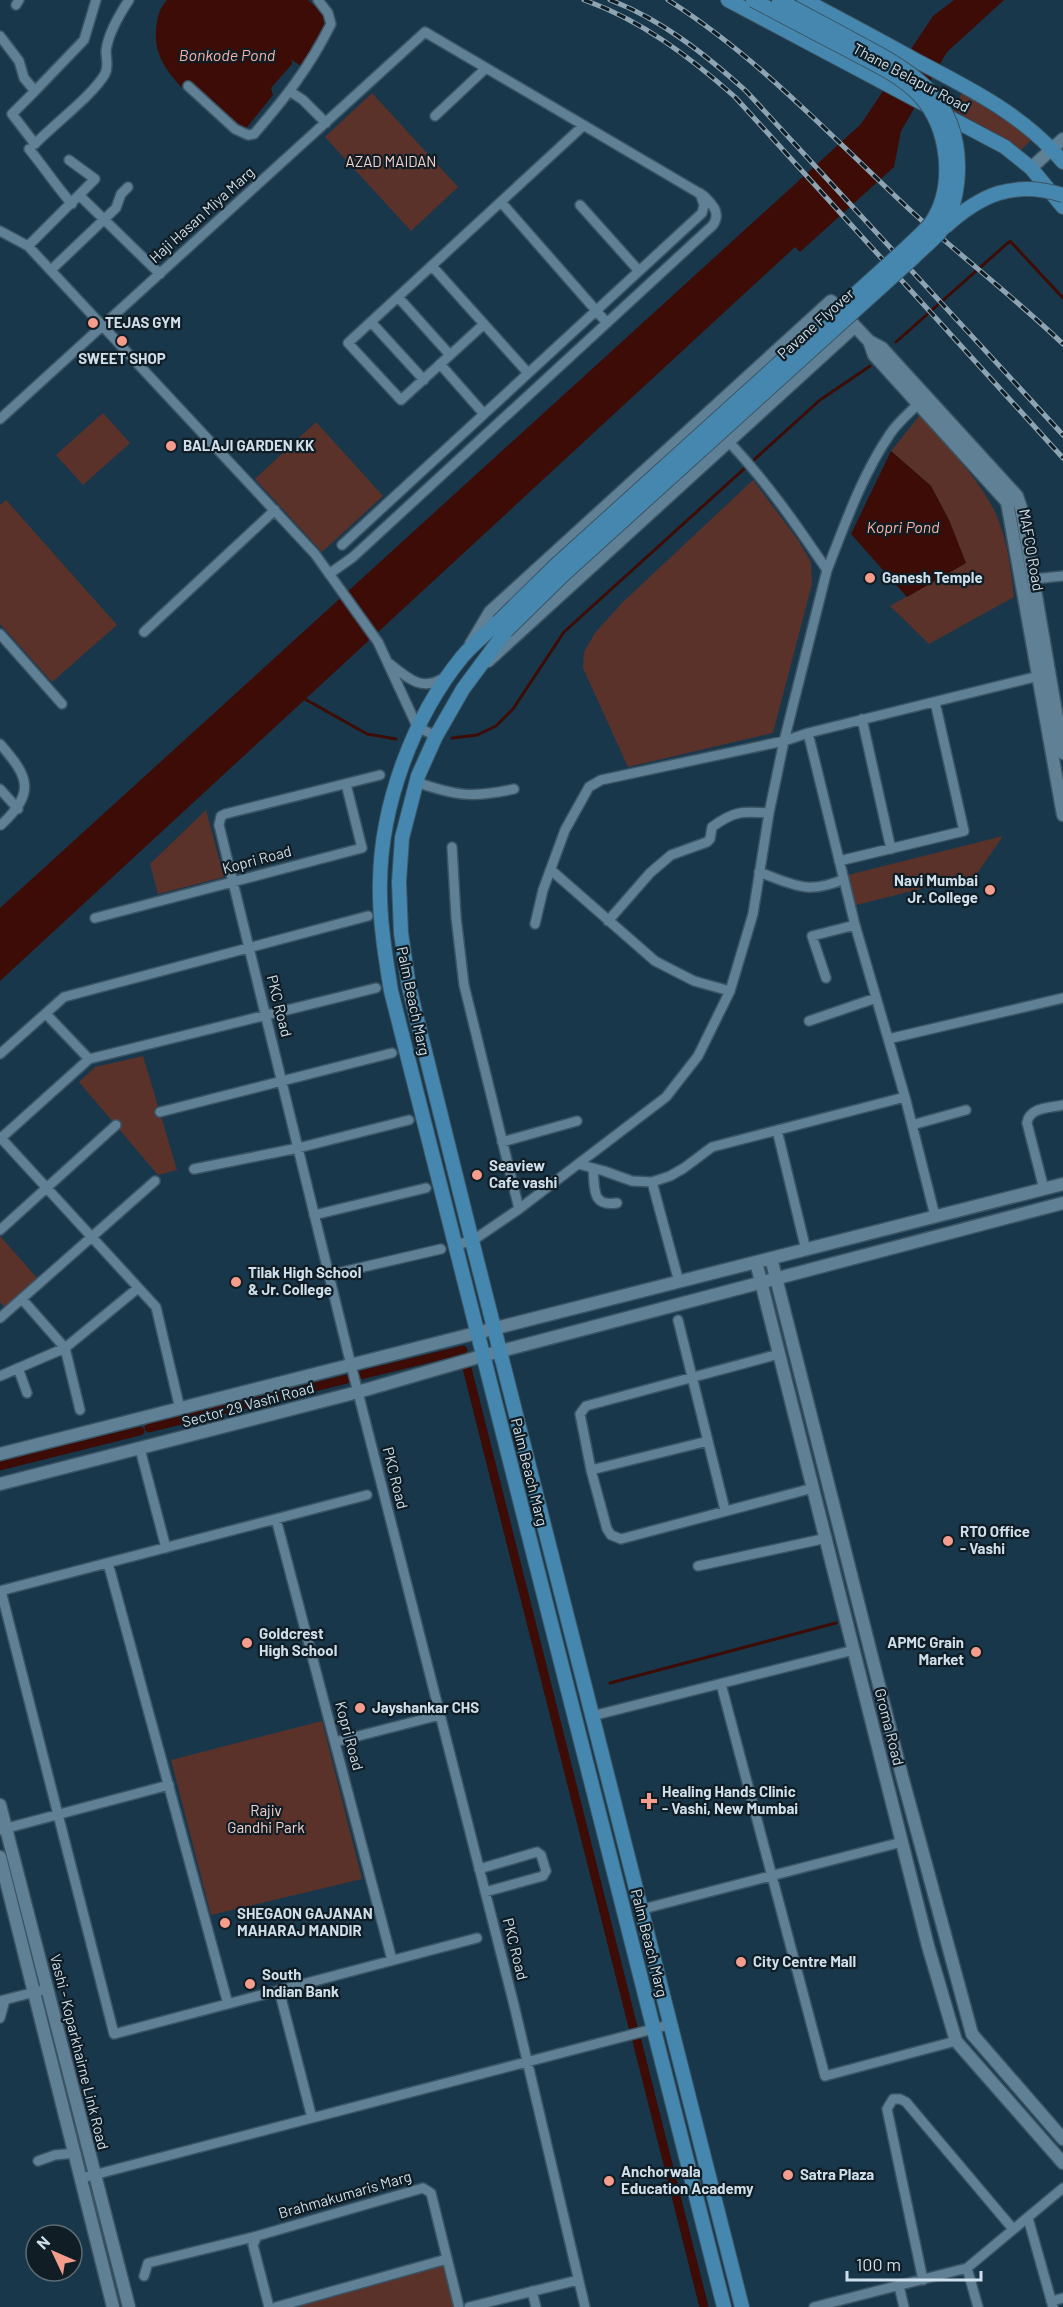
<svg xmlns="http://www.w3.org/2000/svg" width="1063" height="2307" font-family="Barlow,sans-serif">
  <style>
    .green { fill: #5b322a }
    .water { fill: #3d0c06 }
    .lines { fill: none; stroke-linecap: round; stroke-linejoin: round }
    .stream { stroke: #3d0c06; stroke-width: 3 }
    .canal { stroke: #3d0c06; stroke-width: 9 }
    .street-casing { stroke: #3a5464; stroke-width: 12 }
    .secondary-casing { stroke: #3a5464; stroke-width: 15 }
    .primary-casing { stroke: #3a5464; stroke-width: 16 }
    .street { stroke: #608095; stroke-width: 9 }
    .secondary { stroke: #608095; stroke-width: 12 }
    .primary { stroke: #4587ae; stroke-width: 14 }
    .rail-casing { stroke: #8ea4b2; stroke-width: 5 }
    .rail { stroke: #101d25; stroke-width: 3; stroke-dasharray: 9; stroke-linecap: butt }
    .primary-bridge-casing { stroke: #3a5464; stroke-width: 16; stroke-linecap: butt }
    .primary-bridge { stroke: #4587ae; stroke-width: 14 }
    .poi-dot { fill: #f49d8d; stroke: #101d25; stroke-width: 2 }
    .labels { text-anchor: middle; stroke-width: 4.5; stroke-linejoin: round; paint-order: stroke }
    .street-label { font-size: 15px; fill: #cedfeb; stroke: #101d25 }
    .park-label { font-size: 15px; fill: #f6d1ca; stroke: #101d25 }
    .poi-label { font-size: 15px; font-weight: bold; fill: #cedfeb; stroke: #101d25; text-anchor: start }
    .water-label { font-size: 16px; font-style: italic; fill: #f9b2a4; stroke: #101d25 }
  </style>
  <rect width="100%" height="100%" fill="#19374a"/>
  <path class="green" d="M372 93 458 187 411 231 325 137Z
    M962 93 1021 130 1031 140 1021 150 1010 141 953 110Z
    M103 413 130 443 83 485 56 455Z
    M920 415C944 443 985 485 998 519 1008 544 1011 571 1014 597L929 644 890 606 966 563 949 520 931 486 891 451Z
    M316 422 383 496 322 552 255 479Z
    M753 480 798 540 811 562 812 584 773 733 628 767 583 668 584 652 595 633 622 603Z
    M6 500 117 625 52 682 0 624V505Z
    M206 810 224 877 158 894 150 864Z
    M1003 836 976 875 856 905 848 875Z
    M143 1056 177 1170 158 1175 79 1082 95 1067Z
    M0 1236 37 1278 5 1308 0 1302Z
    M322 1721 362 1879 211 1915 171 1760Z
    M447 2259 459 2307H276Z"/>
  <path class="water" d="M167 0H308C314 5 321 11 324 19 328 31 309 57 301 66L292 60V64L271 88 273 95 244 131 235 129C204 105 152 76 156 30 157 19 159 8 167 0Z
    M954 0H1004L947 52 901 131 894 167 800 252 795 247 0 981V908L861 124 933 16Z
    M891 451 931 486 949 520 966 563 907 597 851 534Z"/>
  <g class="lines">
    <path class="stream" d="M896 342 1010 241 1063 298
      M303 698 367 734 396 739
      M452 738 477 735 496 726 513 709 564 632 820 400 870 366
      M610 1683 836 1623"/>
    <path class="canal" d="M467 1368 633 2027
      M361 1375 463 1350
      M149 1428 347 1379
      M0 1466 140 1431
      M637 2041 704 2307"/>
    <g class="street-casing">
      <path id="street" d="M16 5 19 0
        M0 36 19 61 24 78 35 91 12 114 35 144C53 125 93 95 105 74 109 66 106 59 106 51 108 34 119 15 129 0
        M188 86 235 129 248 135 254 134C286 97 309 68 331 24L328 13 318 0
        M35 91 84 40 96 0
        M291 92 303 100 326 123
        M435 116 486 68
        M29 149C44 167 56 186 72 204
        M80 196 160 274
        M501 202 607 323
        M580 205 639 271
        M0 231 28 246 315 554 378 642 416 724 419 728 436 736
        M28 246 95 179 69 160
        M432 266 528 373
        M51 270 116 208 121 194 128 187
        M398 297 450 355
        M371 322 424 380
        M484 324 401 400 348 343 584 125
        M440 364 484 414
        M0 419 425 32 704 196C713 205 721 213 713 225L353 557 329 574
        M342 545 702 213 704 205 700 193
        M827 570C845 524 862 475 890 434 897 423 908 414 918 404
        M1033 579 1063 576
        M144 632 275 510
        M0 634 62 704
        M390 664C408 679 424 693 446 676
        M862 719 891 849
        M808 733 855 925 905 1097 935 1216
        M0 744C29 777 36 792 1 825
        M380 775 225 814 221 816 219 825 351 1365 514 2005 585 2307
        M416 782C456 796 472 798 514 789
        M0 789 18 809
        M452 847 456 917 464 985 519 1209
        M839 861 964 831 935 702
        M551 870 655 961 694 981 730 991
        M759 872C794 885 808 895 844 879
        M95 918 362 848 346 784
        M608 921 650 873 671 855 707 842 710 839 712 827C734 811 742 811 769 813
        M535 924 543 890 565 830 589 787 601 780 784 741 808 733 1043 675
        M826 978 812 936 855 925
        M46 1014 89 1059
        M809 1021 876 998
        M888 1039 1063 998
        M0 1054 64 997 368 916
        M160 1112 392 1053
        M912 1125 966 1110
        M777 1130 806 1250
        M0 1137 156 1307 180 1409
        M0 1139 89 1059 376 988
        M502 1142 577 1121
        M578 1164 604 1171 632 1181 652 1182 670 1176 684 1168 712 1147 905 1097
        M194 1169 298 1148 409 1120
        M593 1169C595 1188 591 1207 617 1203
        M652 1182 679 1282
        M1044 1189 1027 1123C1029 1107 1050 1108 1063 1105
        M314 1215 426 1188
        M0 1230 116 1125
        M454 1245 472 1241 519 1209 666 1097 698 1056 730 991 753 914 769 813 784 741 827 570C796 524 766 481 729 442
        M329 1275 441 1249
        M22 1299 65 1348 80 1410
        M0 1318 155 1181
        M678 1320 725 1510
        M779 1354 586 1406 580 1414 591 1470 607 1529 611 1535 621 1539 813 1488
        M18 1368 27 1393
        M0 1376 65 1348 138 1288
        M140 1449 166 1548
        M591 1470 708 1441
        M276 1519 392 1960
        M108 1563 228 2004
        M698 1566 827 1538
        M0 1591 367 1495
        M1 1591 114 2034 477 1938
        M721 1684 825 2076 956 2041
        M592 1716 854 1650
        M335 1742 440 1715
        M0 1830 169 1785
        M479 1869 537 1852 541 1855 546 1871 543 1876 485 1892
        M643 1909 902 1842
        M279 1990 312 2118
        M0 2001 47 1989
        M0 2018 5 2000
        M38 2161 55 2155 76 2153
        M82 2178 672 2024
        M1028 2218 1053 2307
        M257 2236 253 2245 269 2307
        M967 2268 978 2307
        M144 2276 148 2263 257 2236 423 2188 431 2193 459 2307
        M923 2280 887 2109 893 2099H900L906 2102 1013 2229
        M899 2286 904 2307
        M532 2291 536 2307
        M1051 2301 1063 2298
        M276 2307 447 2259
        M469 2307 578 2280
        M814 2307 967 2268 1063 2188"/>
    </g>
    <g class="secondary-casing">
      <path id="secondary" d="M1031 168 1063 139
        M869 341 874 355 1007 502 1063 815
        M471 644 490 612 831 301 869 341 882 348 1017 496 1021 508 1063 753
        M488 661 855 326
        M771 1258 902 1776 972 2034 1063 2139
        M756 1262 928 1946 956 2041 1063 2163
        M0 1454 1063 1184
        M0 1484 358 1392 482 1356 1063 1203
        M0 1805 129 2307
        M0 1857 113 2307"/>
    </g>
    <g class="primary-casing">
      <path id="primary" d="M728 0 1005 147 1031 168 1063 207
        M804 0C842 20 880 40 917 61 969 88 1025 116 1063 162
        M498 622C486 634 472 645 462 657 413 717 381 805 380 882 379 918 385 954 391 991L724 2307
        M506 631 463 689 436 736 418 776 402 838 399 882 401 933 409 987 472 1241 742 2307"/>
    </g>
    <use href="#street" class="street"/>
    <use href="#secondary" class="secondary"/>
    <use href="#primary" class="primary"/>
    <g class="rail-casing">
      <path id="rail" d="M584 0C641 20 690 57 735 97L1063 458
        M610 0C661 19 706 55 746 91L1063 435
        M668 0C758 57 832 137 909 209 959 255 1014 297 1063 344"/>
    </g>
    <use href="#rail" class="rail"/>
    <g class="primary-bridge-casing">
      <path id="primary-bridge" d="M945 227C981 194 1014 180 1063 195
        M498 622 555 566 905 249C913 241 924 232 931 223 956 186 949 127 919 95 900 75 874 64 850 51 817 34 785 17 753 0
        M506 631 563 575 913 258C922 249 932 241 940 232 953 215 958 188 958 167 958 96 910 70 855 41 830 27 804 14 779 0"/>
    </g>
    <use href="#primary-bridge" class="primary-bridge"/>
  </g>
  <g class="poi-dot">
    <circle cx="93" cy="323" r="6"/>
    <circle cx="122" cy="341" r="6"/>
    <circle cx="171" cy="446" r="6"/>
    <circle cx="870" cy="578" r="6"/>
    <circle cx="990" cy="890" r="6"/>
    <circle cx="477" cy="1175" r="6"/>
    <circle cx="236" cy="1282" r="6"/>
    <circle cx="948" cy="1541" r="6"/>
    <circle cx="247" cy="1643" r="6"/>
    <circle cx="976" cy="1652" r="6"/>
    <circle cx="360" cy="1708" r="6"/>
    <path d="M646 1792h6v6h6v6h-6v6h-6v-6h-6v-6h6z"/>
    <circle cx="225" cy="1923" r="6"/>
    <circle cx="741" cy="1962" r="6"/>
    <circle cx="250" cy="1984" r="6"/>
    <circle cx="788" cy="2175" r="6"/>
    <circle cx="609" cy="2181" r="6"/>
  </g>
  <g class="labels">
    <g class="street-label">
      <text transform="translate(911 78) rotate(28)" y="5">Thane Belapur Road</text>
      <text transform="translate(202 215) rotate(-42)" y="5">Haji Hasan Miya Marg</text>
      <text transform="translate(816 324) rotate(-42)" y="5">Pavane Flyover</text>
      <text transform="translate(1031 550) rotate(80)" y="5">MAFCO Road</text>
      <text transform="translate(257 860) rotate(-15)" y="5">Kopri Road</text>
      <text transform="translate(413 1001) rotate(78)" y="5">Palm Beach Marg</text>
      <text transform="translate(279 1006) rotate(76)" y="5">PKC Road</text>
      <text transform="translate(248 1405) rotate(-15)" y="5">Sector 29 Vashi Road</text>
      <text transform="translate(529 1472) rotate(76)" y="5">Palm Beach Marg</text>
      <text transform="translate(395 1478) rotate(76)" y="5">PKC Road</text>
      <text transform="translate(889 1727) rotate(76)" y="5">Groma Road</text>
      <text transform="translate(349 1736) rotate(75)" y="5">Kopri Road</text>
      <text transform="translate(649 1943) rotate(76)" y="5">Palm Beach Marg</text>
      <text transform="translate(515 1949) rotate(76)" y="5">PKC Road</text>
      <text transform="translate(79 2052) rotate(76)" y="5">Vashi - Koparkhairne Link Road</text>
      <text transform="translate(345 2195) rotate(-16)" y="5">Brahmakumaris Marg</text>
    </g>
    <g class="park-label">
      <text x="391" y="167">AZAD MAIDAN</text>
      <text x="266" y="1816">Rajiv<tspan x="266" dy="17">Gandhi Park</tspan></text>
    </g>
    <g class="poi-label">
      <text x="105" y="328">TEJAS GYM</text>
      <text x="122" y="364" text-anchor="middle">SWEET SHOP</text>
      <text x="183" y="451">BALAJI GARDEN KK</text>
      <text x="882" y="583">Ganesh Temple</text>
      <text x="978" y="886" text-anchor="end">Navi Mumbai<tspan x="978" dy="17">Jr. College</tspan></text>
      <text x="489" y="1171">Seaview<tspan x="489" dy="17">Cafe vashi</tspan></text>
      <text x="248" y="1278">Tilak High School<tspan x="248" dy="17">&amp; Jr. College</tspan></text>
      <text x="960" y="1537">RTO Office<tspan x="960" dy="17">- Vashi</tspan></text>
      <text x="259" y="1639">Goldcrest<tspan x="259" dy="17">High School</tspan></text>
      <text x="964" y="1648" text-anchor="end">APMC Grain<tspan x="964" dy="17">Market</tspan></text>
      <text x="372" y="1713">Jayshankar CHS</text>
      <text x="662" y="1797">Healing Hands Clinic<tspan x="662" dy="17">- Vashi, New Mumbai</tspan></text>
      <text x="237" y="1919">SHEGAON GAJANAN<tspan x="237" dy="17">MAHARAJ MANDIR</tspan></text>
      <text x="753" y="1967">City Centre Mall</text>
      <text x="262" y="1980">South<tspan x="262" dy="17">Indian Bank</tspan></text>
      <text x="621" y="2177">Anchorwala<tspan x="621" dy="17">Education Academy</tspan></text>
      <text x="800" y="2180">Satra Plaza</text>
    </g>
    <g class="water-label">
      <text x="227" y="61">Bonkode Pond</text>
      <text x="903" y="533">Kopri Pond</text>
    </g>
  </g>
  <g transform="translate(54 2253) rotate(314)"><circle r="28" fill="#101d25" stroke="#5c6b74" stroke-width="1.5"/>
  <path d="M0-4.5L10 22L0 15L-10 22Z" fill="#f49d8d"/>
  <text y="-9" font-size="16" font-weight="bold" text-anchor="middle" fill="#cedfeb">N</text>
  </g>
  <path d="M847 2271v9h134v-9" fill="none" stroke="#cedfeb" stroke-width="3"/>
  <text x="856" y="2271" font-size="18" fill="#cedfeb" stroke="#101d25" stroke-width="4.5" paint-order="stroke">100 m</text>
</svg>
